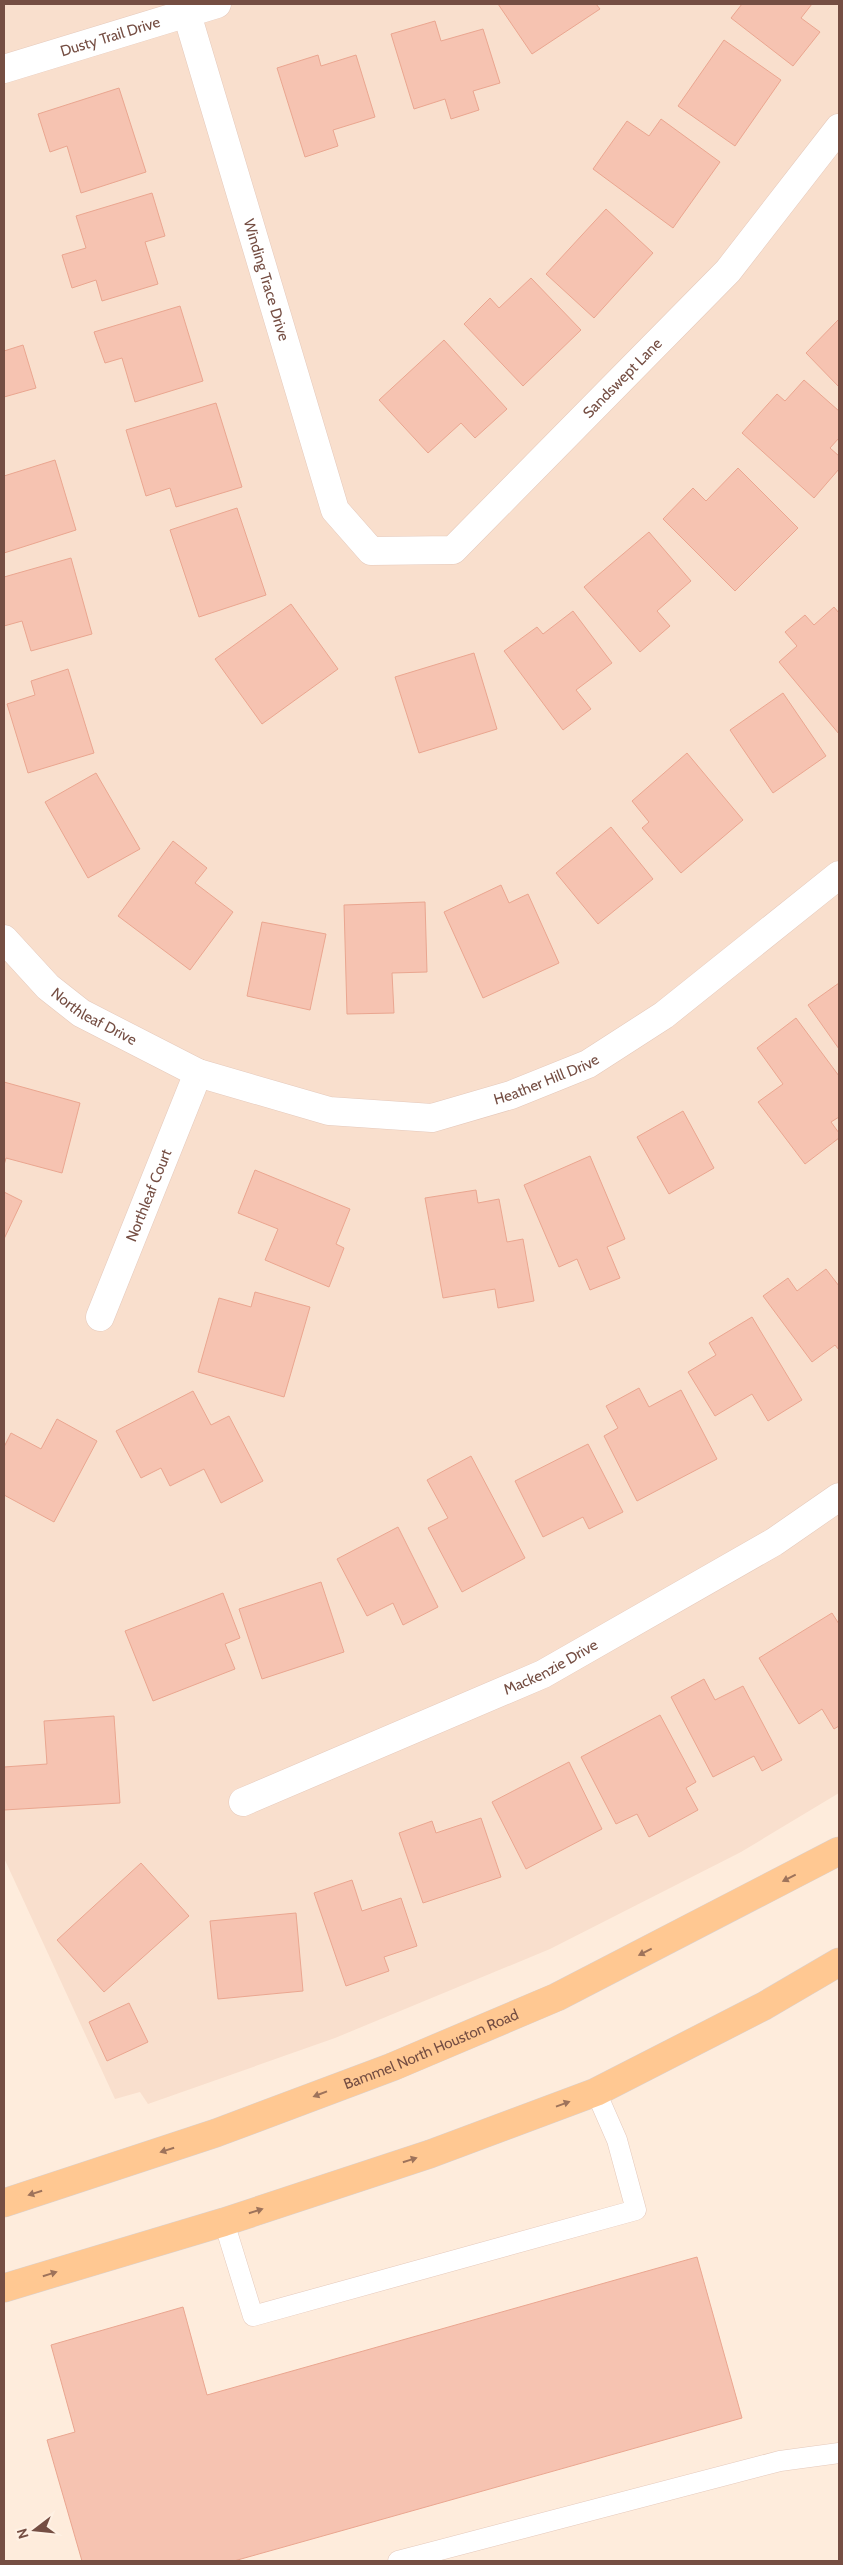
<svg xmlns="http://www.w3.org/2000/svg" width="843" height="2565" font-family="Cabin,sans-serif">
  <style>
    .residential { fill: #f9dfcd }
    .building { fill: #f6c3b1; stroke: #eaa690 }
    .lines { fill: none; stroke-linecap: round; stroke-linejoin: round }
    .service-casing { stroke: #e5c9bb; stroke-width: 21 }
    .minor-casing { stroke: #e5c9bb; stroke-width: 29 }
    .primary-casing { stroke: #dbd1ce; stroke-width: 29 }
    .service { stroke: #fff; stroke-width: 20 }
    .minor { stroke: #fff; stroke-width: 28 }
    .primary { stroke: #ffc892; stroke-width: 28 }
    .oneway { fill: #9e735b }
    .labels { text-anchor: middle; stroke-width: 4; stroke-linejoin: round; paint-order: stroke }
    .street-label { font-size: 15px; fill: #754e43; stroke: #fff1e4 }
  </style>
  <rect width="100%" height="100%" fill="#feecdc"/>
  <path class="residential" d="M4 4H839V1793L741 1852 550 1949 335 2038 148 2104 140 2092 115 2099 4 1858Z"/>
  <path class="building" d="M498 4H596L600 9 532 54Z
    M742 4H812L801 18 820 32 793 66 731 18Z
    M435 21 441 41 483 29 500 83 473 91 479 110 451 119 445 99 414 109 391 34Z
    M724 40 781 80 735 146 678 106Z
    M318 55 321 66 356 55 375 117 333 130 338 146 305 157 277 68Z
    M119 88 146 172 81 193 67 146 50 152 38 114Z
    M661 119 720 162 673 228 593 169 627 121 649 136Z
    M152 193 165 236 145 242 158 284 102 301 96 280 72 288 62 255 86 248 76 216Z
    M606 209 653 253 594 318 546 274Z
    M531 278 581 330 523 386 464 324 490 298 499 308Z
    M180 306 203 381 135 402 122 358 105 363 94 332Z
    M839 319V387L806 353Z
    M444 340 507 409 475 438 461 423 428 453 379 400Z
    M23 345 36 388 4 397V351Z
    M804 380 839 411V438L830 448 839 456V469L814 498 742 433 777 394 785 401Z
    M216 403 242 487 176 507 170 488 146 496 126 430Z
    M55 460 76 530 4 553V476Z
    M738 468 798 528 735 591 663 519 693 488 706 501Z
    M237 508 266 595 199 617 170 530Z
    M649 532 691 581 657 611 670 626 640 652 584 587Z
    M71 558 92 634 31 651 22 621 4 626V577Z
    M291 604 338 669 262 724 215 659Z
    M834 607 839 613V734L779 662 797 646 785 632 805 615 814 625Z
    M573 611 612 663 576 690 591 709 563 730 504 651 537 627 543 634Z
    M474 653 497 729 419 753 395 677Z
    M68 669 94 753 28 773 7 704 35 695 31 681Z
    M783 693 826 756 773 793 730 730Z
    M687 753 743 820 681 873 642 828 649 822 632 801Z
    M96 773 140 849 88 878 45 802Z
    M611 827 653 879 598 924 556 873Z
    M173 841 207 868 195 883 233 912 190 970 118 916Z
    M501 885 509 903 528 894 559 963 483 998 444 912Z
    M425 902 427 972 392 973 394 1013 347 1014 344 905Z
    M262 922 326 934 310 1010 247 996Z
    M839 983V1049L808 1005Z
    M796 1018 839 1076V1117L831 1122 839 1133V1138L805 1164 758 1102 783 1084 757 1048Z
    M4 1082 80 1103 62 1173 6 1158 4 1165Z
    M683 1111 714 1168 669 1194 637 1137Z
    M590 1156 625 1239 607 1247 620 1278 590 1290 577 1259 559 1267 524 1185Z
    M255 1170 350 1209 336 1244 344 1248 329 1287 265 1260 278 1229 238 1213Z
    M476 1190 478 1203 499 1199 507 1242 523 1239 534 1301 498 1308 495 1289 443 1298 425 1198Z
    M4 1192 22 1201 4 1239Z
    M826 1269 839 1286V1350L835 1345 812 1362 763 1296 788 1278 797 1291Z
    M255 1292 310 1307 284 1397 198 1372 219 1298 251 1307Z
    M752 1317 802 1400 768 1421 752 1394 715 1416 688 1372 716 1355 709 1343Z
    M639 1388 649 1407 681 1390 717 1459 637 1501 604 1436 618 1428 606 1406Z
    M193 1391 211 1425 229 1416 263 1481 221 1503 204 1469 170 1486 161 1468 141 1478 116 1431Z
    M57 1419 97 1441 54 1522 4 1495V1447L11 1433 41 1449Z
    M588 1444 623 1512 589 1529 583 1517 543 1537 515 1481Z
    M471 1456 525 1558 462 1592 428 1528 448 1518 427 1480Z
    M398 1527 438 1607 403 1625 393 1603 367 1616 337 1559Z
    M321 1582 344 1652 262 1679 239 1609Z
    M223 1593 240 1638 225 1644 235 1669 153 1701 125 1631Z
    M832 1613 839 1624V1726L834 1729 822 1709 799 1724 759 1658Z
    M704 1679 715 1700 743 1686 782 1760 762 1771 754 1756 713 1777 671 1697Z
    M660 1715 696 1782 686 1788 698 1810 649 1837 637 1814 616 1824 581 1757Z
    M114 1716 120 1803 4 1810V1767L47 1764 44 1721Z
    M569 1762 602 1829 526 1869 492 1802Z
    M481 1818 501 1877 423 1903 399 1833 432 1821 436 1833Z
    M141 1863 189 1916 104 1992 57 1940Z
    M352 1880 362 1911 401 1898 417 1946 384 1957 389 1971 346 1986 314 1893Z
    M296 1913 303 1991 218 1999 210 1921Z
    M129 2003 148 2042 107 2061 89 2022Z
    M697 2257 742 2418 234 2561H82L47 2440 75 2432 51 2345 183 2307 207 2395Z"/>
  <g class="lines">
    <g class="service-casing">
      <path id="service" d="M224 2222 253 2316 636 2210 617 2140 596 2092
        M398 2561 780 2461 839 2453"/>
    </g>
    <g class="minor-casing">
      <g id="minor">
        <path id="s1" d="M184 4 335 510 371 551 453 550 728 271 839 128"/>
        <path id="s2" d="M4 69 217 4"/>
        <path id="s3" d="M4 939 48 987 81 1013 198 1073 329 1111 432 1118 511 1095 588 1064 664 1015 839 875"/>
        <path id="s4" d="M100 1317 198 1073"/>
        <path id="s5" d="M243 1802 543 1674 774 1542 839 1497"/>
      </g>
    </g>
    <g class="primary-casing">
      <g id="primary">
        <path id="s6" d="M4 2203 216 2133 392 2067 557 1997 839 1851"/>
        <path d="M4 2288 224 2222 430 2154 596 2092 764 2006 839 1962"/>
      </g>
    </g>
    <use href="#service" class="service"/>
    <use href="#minor" class="minor"/>
    <use href="#primary" class="primary"/>
  </g>
  <defs><path id="oneway-solid" d="M-6-.8H1V-3.2L6.5 0L1 3.2V.8H-6Z" transform="scale(1.25)"/></defs>
  <g class="oneway">
    <use href="#oneway-solid" transform="translate(789 1878) rotate(153)"/>
    <use href="#oneway-solid" transform="translate(645 1952) rotate(153)"/>
    <use href="#oneway-solid" transform="translate(320 2094) rotate(159)"/>
    <use href="#oneway-solid" transform="translate(563 2104) rotate(-20)"/>
    <use href="#oneway-solid" transform="translate(167 2150) rotate(162)"/>
    <use href="#oneway-solid" transform="translate(410 2160) rotate(-18)"/>
    <use href="#oneway-solid" transform="translate(35 2193) rotate(162)"/>
    <use href="#oneway-solid" transform="translate(256 2211) rotate(-18)"/>
    <use href="#oneway-solid" transform="translate(50 2274) rotate(-17)"/>
  </g>
  <g class="labels">
    <g class="street-label">
      <text dy="5" stroke="none"><textPath href="#s2" startOffset="111">Dusty Trail Drive</textPath></text>
      <text dy="5" stroke="none"><textPath href="#s1" startOffset="288">Winding Trace Drive</textPath></text>
      <text dy="5" stroke="none"><textPath href="#s1" startOffset="906">Sandswept Lane</textPath></text>
      <text dy="5" stroke="none"><textPath href="#s3" startOffset="120">Northleaf Drive</textPath></text>
      <text dy="5" stroke="none"><textPath href="#s3" startOffset="599">Heather Hill Drive</textPath></text>
      <text dy="5" stroke="none"><textPath href="#s4" startOffset="131">Northleaf Court</textPath></text>
      <text dy="5" stroke="none"><textPath href="#s5" startOffset="336">Mackenzie Drive</textPath></text>
      <text dy="5" stroke="none"><textPath href="#s6" startOffset="454">Bammel North Houston Road</textPath></text>
    </g>
  </g>
  <rect width="843" height="2565" fill="none" stroke="#754e43" stroke-width="10"/>
  <g transform="translate(35 2530) rotate(254)" stroke="#fff1e4" stroke-width="4" paint-order="stroke">
  <path d="M0-4L9 19L0 12L-9 19Z" fill="#754e43"/>
  <text y="-8" font-size="14" font-weight="bold" text-anchor="middle" fill="#754e43">N</text>
  </g>
</svg>
